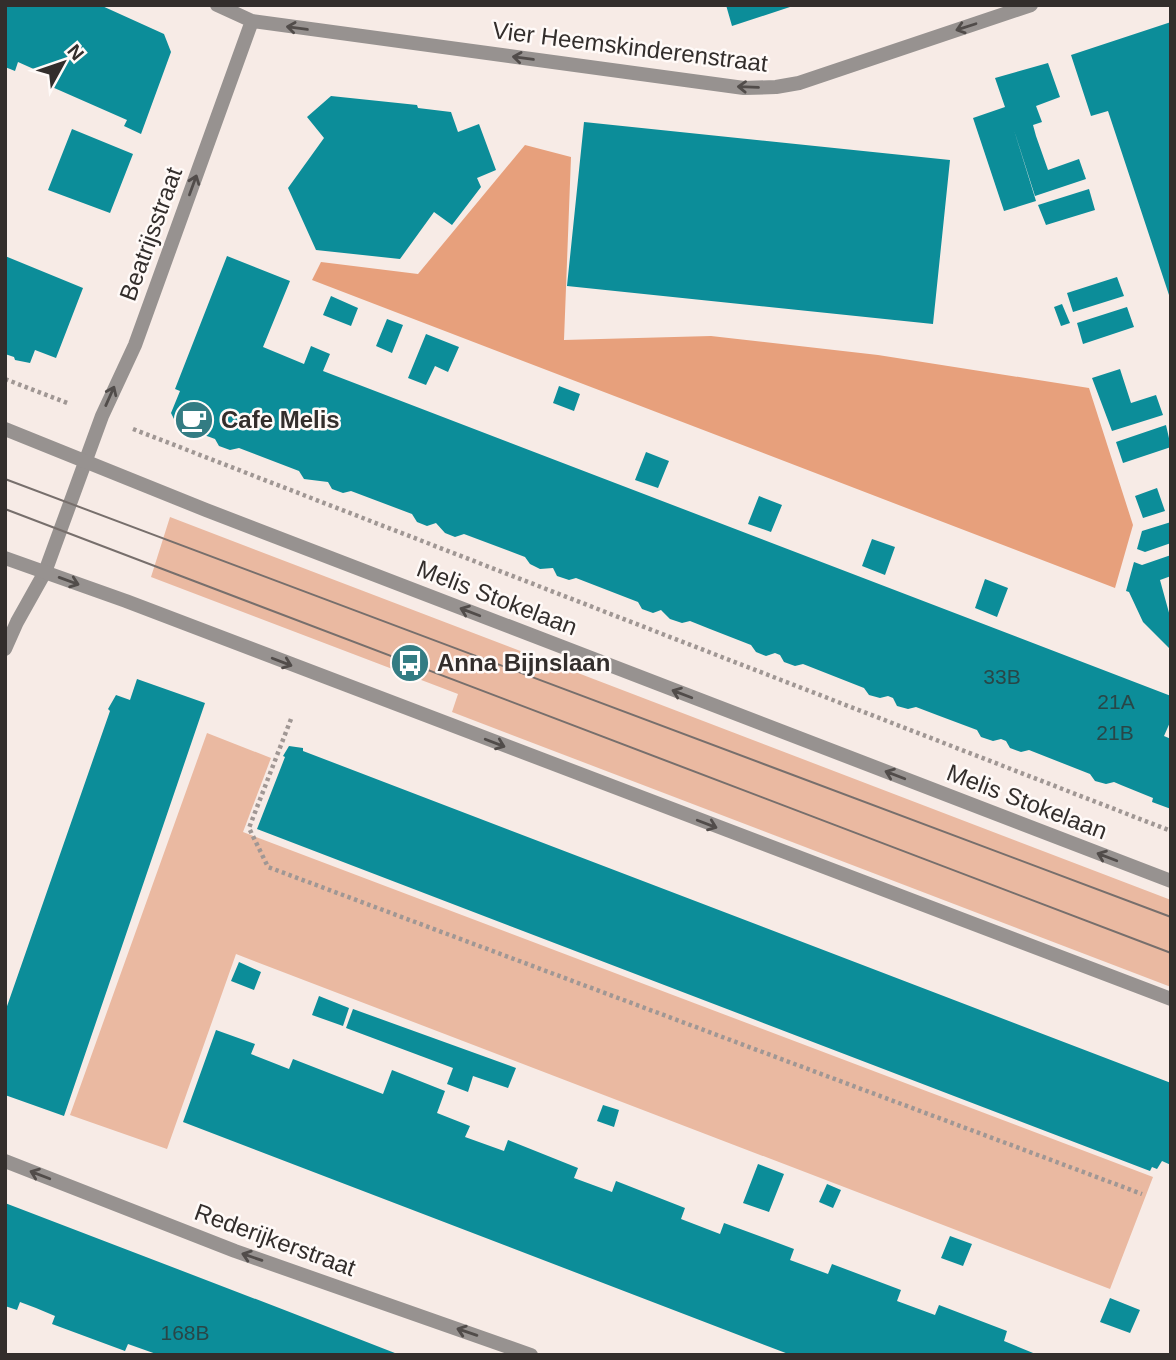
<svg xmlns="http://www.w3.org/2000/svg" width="1176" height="1360" font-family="Helvetica,sans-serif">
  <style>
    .green { fill: #eab9a1 }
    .forest { fill: #e7a07c }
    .building { fill: #0c8d99 }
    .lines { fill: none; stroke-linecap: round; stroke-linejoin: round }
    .path { stroke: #a09794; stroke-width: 4.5; stroke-dasharray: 3.5 3.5; stroke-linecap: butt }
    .minor { stroke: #979290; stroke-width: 14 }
    .tertiary { stroke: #979290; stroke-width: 14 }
    .tram { stroke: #776f6c; stroke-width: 2 }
    .oneway { stroke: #514c4a }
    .labels { text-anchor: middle; stroke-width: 5; stroke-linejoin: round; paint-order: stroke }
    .number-label { font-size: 21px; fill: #294647 }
    .street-label { font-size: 24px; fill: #332e2c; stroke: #fffaf8 }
    .poi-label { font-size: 24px; font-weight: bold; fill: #332e2c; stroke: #fffaf8; text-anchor: start }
  </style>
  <rect width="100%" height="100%" fill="#f7ebe6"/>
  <path class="green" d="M170 517 1171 900V987L452 712 458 694 151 577Z
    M207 733 271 758 243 832 1153 1177 1110 1289 236 954 167 1149 70 1115Z"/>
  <path class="forest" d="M525 145 571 157 564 340 711 336 878 355 1089 388 1133 525 1115 588 312 280 321 262 418 274Z"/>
  <path class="building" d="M5 5H100L164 34 171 52 141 134 124 126 127 120 52 87 56 79 18 62 15 71 5 67Z
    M726 5H793V6L732 26Z
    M1171 22V298H1170L1108 111 1091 116 1071 55Z
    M1048 63 1060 97 1036 106 1042 122 1033 125 1036 136 1048 170 1079 159 1086 179 1035 196 1014 130 1036 201 1004 211 973 118 1005 107 995 78Z
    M331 96 417 105 418 108 451 112 458 132 479 124 496 170 477 178 481 187 452 225 434 212 400 259 316 250 288 188 324 138 307 117Z
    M584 122 950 160 933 324 567 286Z
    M72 129 133 154 110 213 48 190Z
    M1089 189 1095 210 1046 225 1038 205Z
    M5 256 83 288 56 358 35 350 30 363 15 360 14 357 5 354Z
    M227 256 290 281 263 347 304 364 311 346 330 354 323 371 1171 696V720L1164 736 1171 739V809L1152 802 1153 798 1121 785 1114 782 1106 784 1095 781 1090 774 1029 750 1021 752 1010 748 1006 741 1001 739 993 741 981 737 977 730 937 715 916 707 908 709 897 706 893 698 888 696 880 698 869 695 864 688 803 664 795 666 784 662 780 655 775 653 766 656 756 652 751 645 710 629 690 621 682 623 670 619 661 610 653 613 642 609 638 602 576 578 569 580 557 576 553 568 540 569 530 564 525 557 464 534 455 537 445 533 436 523 427 526 417 522 412 514 351 491 343 493 332 489 328 482 304 479 299 471 239 448 230 450 219 446 215 439 177 425 171 413 180 391 175 389Z
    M1117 277 1124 296 1073 312 1067 293Z
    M331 296 358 308 351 326 323 315Z
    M1062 304 1070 323 1061 326 1054 307Z
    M1127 307 1134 327 1083 344 1077 323Z
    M387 319 403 325 392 353 376 346Z
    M426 334 459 347 448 372 435 366 426 385 408 378Z
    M1120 369 1131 403 1156 395 1163 415 1112 431 1092 378Z
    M559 386 580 394 574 411 553 403Z
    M1166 425 1171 447 1123 463 1116 442Z
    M646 452 669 461 658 488 635 480Z
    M1157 488 1165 511 1143 518 1135 496Z
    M759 496 782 505 771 532 748 524Z
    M1171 522V543L1145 552 1137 549 1142 531Z
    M872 539 895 547 885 575 862 566Z
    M1171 555V576L1160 580 1171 620V650L1143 622 1129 592 1126 591 1134 562 1142 565Z
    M985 579 1008 588 997 617 975 608Z
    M137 679 205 703 64 1116 5 1095V1012L110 711 108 709 116 695 130 700Z
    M289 746 303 748V751L1171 1083V1165L1162 1161 1157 1169 1152 1167 1150 1171 257 829 285 757 283 756Z
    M239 962 261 972 254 990 231 981Z
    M319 996 349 1008 343 1026 312 1015Z
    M353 1009 516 1068 508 1088 473 1076 468 1092 447 1084 453 1068 346 1028Z
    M216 1030 255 1044 251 1054 289 1069 293 1059 383 1094 392 1070 445 1091 437 1113 470 1126 465 1137 504 1151 508 1140 578 1168 574 1178 612 1192 616 1181 685 1208 681 1219 720 1234 724 1223 794 1249 790 1260 828 1274 832 1264 901 1290 897 1301 935 1315 939 1305 1007 1331 1004 1341 1038 1355H791L183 1122Z
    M603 1105 619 1110 614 1127 597 1121Z
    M758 1164 784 1174 769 1212 743 1203Z
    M827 1184 841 1190 833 1208 819 1202Z
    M5 1203 287 1311 400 1355H159L128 1344 125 1351 52 1324 55 1316 36 1308 20 1302 17 1310 5 1306Z
    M950 1236 972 1244 963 1266 941 1258Z
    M1110 1298 1140 1310 1130 1333 1100 1322Z"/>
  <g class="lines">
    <path class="path" d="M5 379 70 404
      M133 429 1171 831
      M291 719 249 828 268 867 1142 1194"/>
    <path class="minor" d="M217 5 252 21 744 88 776 87 799 83 1031 5
      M5 649 17 622 45 572 102 416 135 345 252 21
      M5 1161 235 1251 531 1355"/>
    <path class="tertiary" d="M5 429 206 510 1171 881
      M5 558 126 601 1171 999"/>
    <path class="tram" d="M5 479 1171 917
      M5 509 1171 953"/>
  </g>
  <defs><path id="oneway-shaft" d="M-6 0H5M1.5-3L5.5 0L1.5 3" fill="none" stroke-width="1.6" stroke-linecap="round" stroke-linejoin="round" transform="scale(1.75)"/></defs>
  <g class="oneway">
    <use href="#oneway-shaft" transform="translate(966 27) rotate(162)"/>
    <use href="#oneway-shaft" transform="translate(297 28) rotate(-172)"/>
    <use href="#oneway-shaft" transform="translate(523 58) rotate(-172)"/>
    <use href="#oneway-shaft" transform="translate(748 87) rotate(-178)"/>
    <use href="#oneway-shaft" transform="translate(193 185) rotate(-70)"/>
    <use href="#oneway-shaft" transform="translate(110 396) rotate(-66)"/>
    <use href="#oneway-shaft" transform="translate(69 581) rotate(20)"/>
    <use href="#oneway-shaft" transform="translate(470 612) rotate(-159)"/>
    <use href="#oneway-shaft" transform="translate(282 662) rotate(21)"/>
    <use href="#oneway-shaft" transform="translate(682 694) rotate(-159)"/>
    <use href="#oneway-shaft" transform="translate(495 743) rotate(21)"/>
    <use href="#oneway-shaft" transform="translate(895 775) rotate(-159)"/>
    <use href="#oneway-shaft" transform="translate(707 824) rotate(21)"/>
    <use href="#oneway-shaft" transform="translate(1107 857) rotate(-159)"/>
    <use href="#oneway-shaft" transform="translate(40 1175) rotate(-159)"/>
    <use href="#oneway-shaft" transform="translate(252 1257) rotate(-161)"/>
    <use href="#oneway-shaft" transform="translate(467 1332) rotate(-161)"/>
  </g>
  <defs>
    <g id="cafe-disc" transform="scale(2.0125)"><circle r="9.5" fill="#337c83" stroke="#fffaf8"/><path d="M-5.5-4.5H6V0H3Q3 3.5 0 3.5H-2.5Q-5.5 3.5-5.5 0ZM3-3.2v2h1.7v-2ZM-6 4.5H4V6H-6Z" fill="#fff"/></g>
    <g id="bus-disc" transform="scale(2.0125)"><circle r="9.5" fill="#337c83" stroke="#fffaf8"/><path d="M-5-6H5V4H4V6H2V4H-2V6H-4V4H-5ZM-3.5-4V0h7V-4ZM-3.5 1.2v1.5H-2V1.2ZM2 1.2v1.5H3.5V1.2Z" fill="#fff"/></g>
  </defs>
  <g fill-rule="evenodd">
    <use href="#cafe-disc" x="194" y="420"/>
    <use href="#bus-disc" x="410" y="663"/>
  </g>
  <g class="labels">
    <g class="number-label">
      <text x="1002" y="684">33B</text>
      <text x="1116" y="709">21A</text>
      <text x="1115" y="740">21B</text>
      <text x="185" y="1340">168B</text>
    </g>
    <g class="street-label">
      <text transform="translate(630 47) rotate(7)" y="8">Vier Heemskinderenstraat</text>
      <text transform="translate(151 234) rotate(-70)" y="8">Beatrijsstraat</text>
      <text transform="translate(497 598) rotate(21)" y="8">Melis Stokelaan</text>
      <text transform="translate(1027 802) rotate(21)" y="8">Melis Stokelaan</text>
      <text transform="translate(275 1240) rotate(20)" y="8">Rederijkerstraat</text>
    </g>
    <g class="poi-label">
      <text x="221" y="428">Cafe Melis</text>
      <text x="437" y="671">Anna Bijnslaan</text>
    </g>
  </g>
  <rect width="1176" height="1360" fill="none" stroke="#332e2c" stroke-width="14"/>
  <g transform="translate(63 63) rotate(50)" stroke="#fffaf8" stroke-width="5" paint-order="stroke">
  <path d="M0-5L12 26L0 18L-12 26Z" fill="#332e2c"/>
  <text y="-10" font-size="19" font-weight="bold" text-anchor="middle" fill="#332e2c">N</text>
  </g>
</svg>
